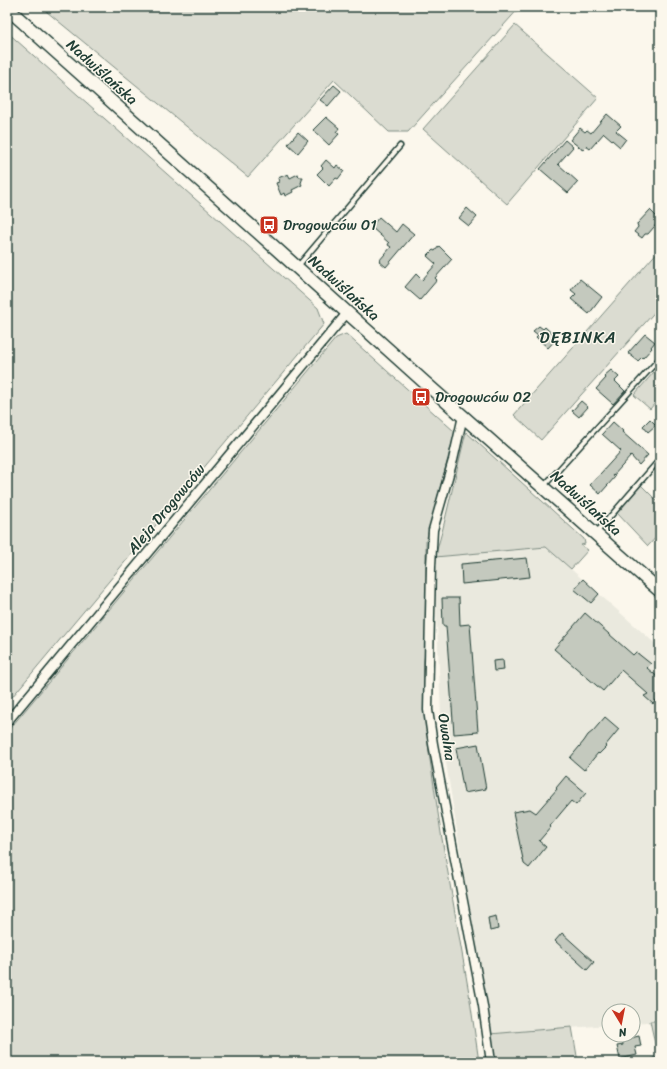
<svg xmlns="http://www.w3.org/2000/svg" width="667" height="1069" font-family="Sriracha,sans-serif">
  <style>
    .built { fill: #eae9de }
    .green { fill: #dbdcd1; stroke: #7d8c82 }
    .building { fill: #c4c9be; stroke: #1f3d34 }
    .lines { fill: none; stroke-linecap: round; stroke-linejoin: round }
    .service-casing { stroke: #1f3d34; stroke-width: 7 }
    .minor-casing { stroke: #1f3d34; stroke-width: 11 }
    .secondary-casing { stroke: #1f3d34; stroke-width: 15 }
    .service { stroke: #fbf7ec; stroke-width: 4 }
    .minor { stroke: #fbf7ec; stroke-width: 8 }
    .secondary { stroke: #fbf7ec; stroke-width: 12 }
    .labels { text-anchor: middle; stroke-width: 3; stroke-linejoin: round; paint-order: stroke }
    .street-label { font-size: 15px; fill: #1f3d34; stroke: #fbf7ec }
    .poi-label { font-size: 15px; fill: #1f3d34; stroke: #fbf7ec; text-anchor: start }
    .quarter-label { font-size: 17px; letter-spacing: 1px; fill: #1f3d34; stroke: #fbf7ec }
  </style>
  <rect width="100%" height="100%" fill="#fbf7ec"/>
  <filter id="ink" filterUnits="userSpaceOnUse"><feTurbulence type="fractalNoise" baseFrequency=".025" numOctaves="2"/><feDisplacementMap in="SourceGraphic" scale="8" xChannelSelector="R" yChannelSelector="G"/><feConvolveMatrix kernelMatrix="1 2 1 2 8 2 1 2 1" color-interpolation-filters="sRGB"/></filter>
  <g filter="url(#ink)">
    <path class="built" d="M546 547 660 648V1021L633 1023V1011H609V1025L490 1034 442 738 436 600 435 557Z"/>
    <path class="green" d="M41 7H520L408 132H389L334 80 248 177Z
      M515 25 598 98 507 204 423 129Z
      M7 32 318 308 324 324 7 703Z
      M660 249V306L541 440 514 415Z
      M346 334 455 432 426 541V643L424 661V699L429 753 441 833 469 993 479 1062H7V732L336 338Z
      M660 365V397L650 409 634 395Z
      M466 432 584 539 585 544 581 545 588 550 571 569 546 547 435 557 443 528Z
      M641 485 660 504V533L648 546 617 513Z
      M650 1021H660V1062H659Z
      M572 1027 578 1062H493L490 1034Z"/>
    <path class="building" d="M334 85 341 91 328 106 320 100Z
      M607 114 621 126 616 131 626 139 620 147 604 133 590 149 586 146 583 150 570 140 580 128 585 132 587 130 591 133Z
      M326 117 339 128 336 132 339 134 329 145 313 130Z
      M298 132 308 141 298 153 288 144Z
      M565 140 573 147 558 164 578 182 568 193 540 169Z
      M326 160 335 168 337 165 344 171 338 179 336 178 329 186 317 174 323 168 321 166Z
      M288 174 290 178 298 174 299 177H303L301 183 302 185 292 190 293 192 285 196 284 193 281 195 276 183 279 182 278 178Z
      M467 208 477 217 469 226 459 218Z
      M650 210 660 220 648 234H645L642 238 634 232 638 227 637 224Z
      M379 217 396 232 402 224 414 234 386 267 379 261 391 247 388 245 389 243 371 227Z
      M439 246 452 259 435 278 437 280 420 300 405 287 416 274 422 280 436 264 427 256 433 250 435 251Z
      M580 279 602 297 589 314 571 299 576 294 571 290Z
      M539 326 543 329 545 327 557 338 548 348 536 337 538 335 533 331Z
      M645 334 655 342 651 347 652 348 643 358 642 357 638 361 628 353Z
      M611 370 619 377 615 381 625 391 613 404 596 389 606 378 604 376Z
      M581 401 588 407 579 417 572 411Z
      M650 419 656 425 648 432 643 426Z
      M613 422 623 431 622 432 648 455 639 465 631 456 613 476 615 477 600 494 590 485 621 451 602 434Z
      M527 558 530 577 462 584 461 564Z
      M583 579 599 594 591 603 574 589Z
      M442 598H459L460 625 470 624 478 732 454 734 446 626H443Z
      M585 613 633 655 636 652 651 664 647 668 660 679V704L656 700 653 704 644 696 648 694 621 670 603 691 554 649Z
      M503 660 504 670 494 671 493 661Z
      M605 717 619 729 605 746 606 747 599 754 598 753 584 770 570 758 584 741 588 735 593 731Z
      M478 744 486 789 464 793 456 748Z
      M566 776 586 793 576 805 571 801 550 826 551 827 539 841 546 847 529 868 524 864 513 812 530 809 536 813 557 789 556 788Z
      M496 916 498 929 490 931 488 918Z
      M562 933 594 962 587 970 555 941Z
      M639 1036 641 1046 635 1047 637 1055 620 1059 617 1046 623 1045 622 1040Z"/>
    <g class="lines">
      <g class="service-casing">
        <path id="service" d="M298 266 400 146
          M543 487 660 358
          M596 533 660 459
          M655 1061V1062"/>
      </g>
      <g class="minor-casing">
        <path id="minor" d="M463 416 453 460 433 530 431 566 428 710 433 744 483 1006 491 1062
          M7 722 347 313"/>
      </g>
      <g class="secondary-casing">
        <path id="secondary" d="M7 8 261 235 422 380 660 591"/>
      </g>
      <use href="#service" class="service"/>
      <use href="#minor" class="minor"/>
      <use href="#secondary" class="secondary"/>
    </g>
  </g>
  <defs>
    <g id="bus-square" transform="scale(1)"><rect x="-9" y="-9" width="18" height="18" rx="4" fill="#c8321e" stroke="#fbf7ec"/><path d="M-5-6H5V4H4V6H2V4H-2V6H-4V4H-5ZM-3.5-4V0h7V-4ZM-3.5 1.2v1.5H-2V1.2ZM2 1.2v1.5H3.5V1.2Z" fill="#fff"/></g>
  </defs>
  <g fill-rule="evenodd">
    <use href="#bus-square" x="269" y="225"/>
    <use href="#bus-square" x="421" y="397"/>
  </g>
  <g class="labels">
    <g class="street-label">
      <text transform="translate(102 72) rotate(42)" y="5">Nadwiślańska</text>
      <text transform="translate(344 288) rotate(42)" y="5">Nadwiślańska</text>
      <text transform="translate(586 503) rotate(42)" y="5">Nadwiślańska</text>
      <text transform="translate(166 509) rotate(-50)" y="5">Aleja Drogowców</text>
      <text transform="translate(447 737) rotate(81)" y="5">Owalna</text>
    </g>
    <g class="poi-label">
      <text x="283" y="230">Drogowców 01</text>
      <text x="435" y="402">Drogowców 02</text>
    </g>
    <g class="quarter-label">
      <text x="578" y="343">DĘBINKA</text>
    </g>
  </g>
  <rect width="667" height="1069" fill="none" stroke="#fbf7ec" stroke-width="24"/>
  <rect x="12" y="12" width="643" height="1045" fill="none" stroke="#1f3d34" stroke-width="1.5" filter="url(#ink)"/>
  <g transform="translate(621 1023) rotate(170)"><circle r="19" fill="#fbf7ec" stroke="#a3ada2"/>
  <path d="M0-3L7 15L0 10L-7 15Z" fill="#c8321e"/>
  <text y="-6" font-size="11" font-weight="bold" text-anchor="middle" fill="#1f3d34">N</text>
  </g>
</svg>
